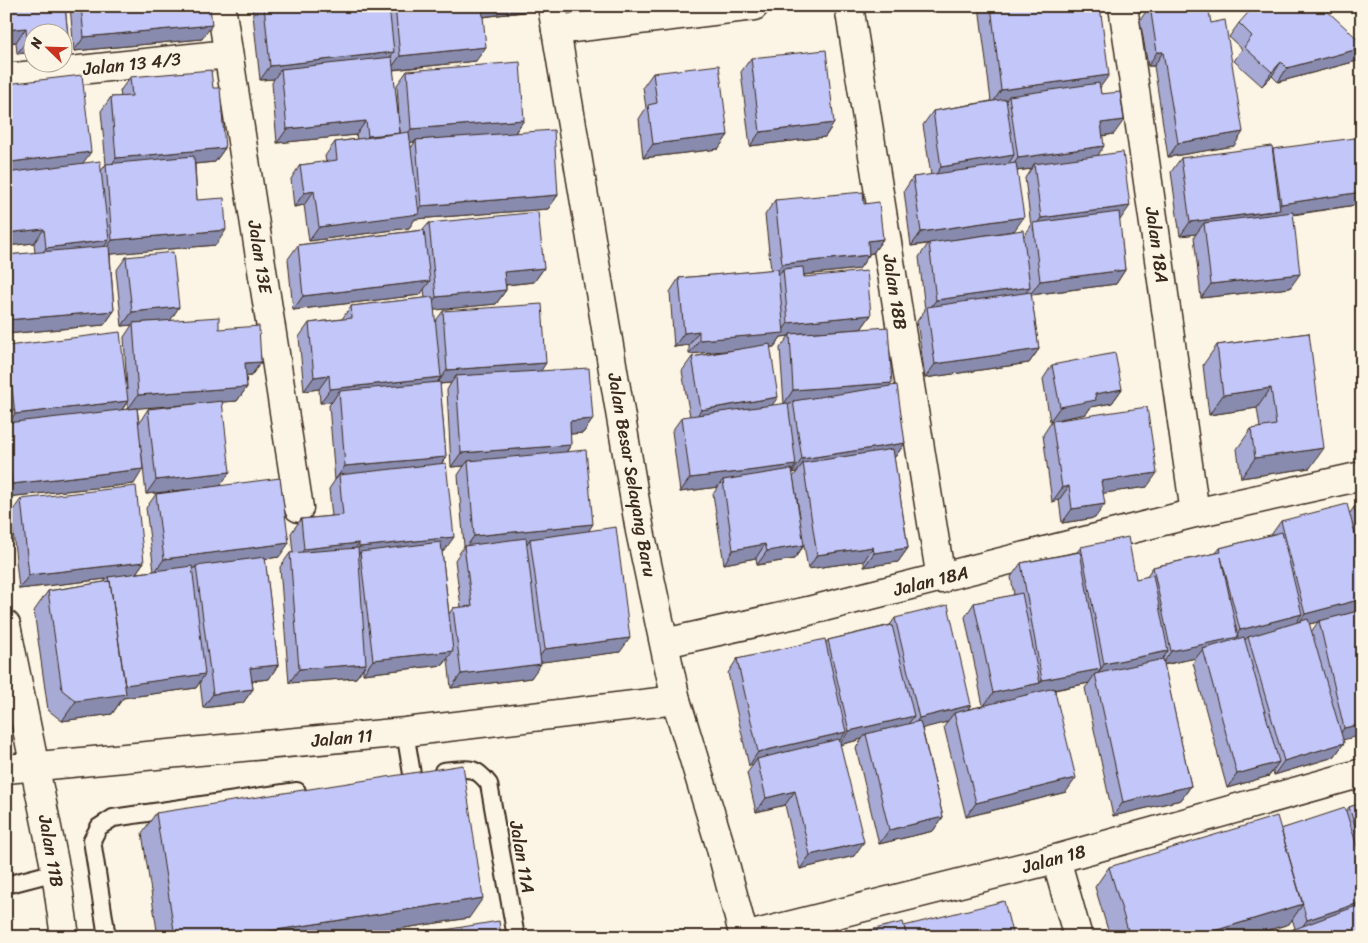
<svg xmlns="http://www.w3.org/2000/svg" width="1368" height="943" font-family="Sriracha,sans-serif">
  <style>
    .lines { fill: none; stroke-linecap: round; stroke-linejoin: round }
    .service-casing { stroke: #3b2a1e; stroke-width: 20 }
    .minor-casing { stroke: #3b2a1e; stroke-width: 31 }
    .tertiary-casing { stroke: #3b2a1e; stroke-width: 31 }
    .service { stroke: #fcf5e5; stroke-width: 16 }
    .minor { stroke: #fcf5e5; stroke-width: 28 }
    .tertiary { stroke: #fcf5e5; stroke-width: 28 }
    .wall { fill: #a7aad5; stroke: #3b2a1e; fill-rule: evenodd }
    .shaded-wall { fill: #888bae; stroke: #3b2a1e }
    .building { fill: #c2c6f8; stroke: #3b2a1e }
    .labels { text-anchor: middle; stroke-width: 4; stroke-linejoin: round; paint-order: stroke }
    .street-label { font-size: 18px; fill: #3b2a1e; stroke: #fcf5e5 }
  </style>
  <rect width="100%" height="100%" fill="#fcf5e5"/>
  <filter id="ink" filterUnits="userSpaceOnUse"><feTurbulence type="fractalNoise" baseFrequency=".02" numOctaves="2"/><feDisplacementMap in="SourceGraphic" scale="10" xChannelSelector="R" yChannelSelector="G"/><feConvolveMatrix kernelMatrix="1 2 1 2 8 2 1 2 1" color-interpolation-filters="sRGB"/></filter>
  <g filter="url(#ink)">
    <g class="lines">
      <g class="service-casing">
        <path id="service" d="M405 732 412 774
          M443 771C466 769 474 764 489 784L516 937
          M6 885 56 872
          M107 937 92 840 99 827 113 818 297 791"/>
      </g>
      <g class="minor-casing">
        <path id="minor" d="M221 6 299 508
          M849 6 941 579
          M1123 6 1195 513
          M556 30 754 6
          M6 78 228 54
          M6 625 56 872 65 937
          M665 643 808 611 1195 513 1362 476
          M6 769 405 732 676 700
          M1056 859 1078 937
          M744 937 1056 859 1362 773"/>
      </g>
      <g class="tertiary-casing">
        <path id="tertiary" d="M552 6 640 531 676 700 720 845 744 937"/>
      </g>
      <use href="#service" class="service"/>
      <use href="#minor" class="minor"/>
      <use href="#tertiary" class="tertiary"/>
    </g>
    <path class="wall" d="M6 6H65L68 36 62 43V32H32V52L17 54 16 42 6 43Z
      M70 6H210L202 39 74 51Z
      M252 6H527L523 12 483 17 476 61 393 70 400 133 399 134H400L397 85 407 71 524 120 515 133 558 195 548 209 415 219 409 228 309 241 304 205 294 207 291 179 300 165 326 162 325 156 335 142 357 139 356 135 277 143 272 83 274 79 260 80ZM410 142H415L411 148Z
      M979 6H1100V88L1101 94 1114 134 1103 136 1098 155 1120 220H1119L1125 270 1116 284 1031 295 1039 349 1029 363 925 378 917 321 925 310 919 257 928 244 911 246 904 191 913 177 931 175 923 125 933 111 991 101ZM1031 169 1025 178 1031 226 1024 236 967 238 1014 231 1017 171Z
      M1150 6 1211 23 1234 146 1168 157 1154 66H1148L1140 20Z
      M1239 23 1357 61 1278 82 1272 76 1262 86 1234 61 1242 49 1229 37Z
      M751 58 834 123 825 137 750 146 741 72Z
      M653 73 728 135 718 149 643 158 639 119 646 108 643 87Z
      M130 77 213 88 225 148 215 162 195 164 197 200 216 245 110 254 114 311 104 325 6 334V255L35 253 34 243 6 246V84L83 163 101 171 106 164 101 111 111 97H121L120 91Z
      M1273 149 1362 204 1293 215 1290 288 1201 298 1194 237 1196 234 1180 236 1171 172 1181 158 1272 151Z
      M775 200 864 204 883 239 873 253 869 254V255L859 269 804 275V277L871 315 861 329 890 387 905 443 895 457H894L908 548 898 562 864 567V561L808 569 804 546 794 559 757 565 756 558 724 564 713 494 718 487 680 492 672 431 682 417 690 416 682 371 692 357 732 350 689 354V345L674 347 670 292 679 278 771 270 765 215ZM789 336 780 348 784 404 772 406 770 347H774L781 337ZM797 472 793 477 800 517 792 473Z
      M429 223 544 268 534 282 506 285V290L496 304 434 310 435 322 443 311 541 371 593 419 583 433 570 434 571 445 567 451 589 531 620 652 541 662 531 678 451 688 448 659 443 665 363 674V668L356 678 289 683 280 567 290 553H293L291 533 301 519 332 516 329 489 335 480 329 405 332 402 320 403 319 389 304 391 299 337 309 323 342 319 351 306 425 298 424 289 420 295 293 310 288 259 298 245 423 230ZM451 383 447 390 451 467 464 466 458 475 464 546 455 560 461 607 453 608 449 614 442 551H444L441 464 446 457 440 384Z
      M126 257 179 307 170 320 219 329 261 362 251 376H246L247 387 237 401 222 402 221 485 279 557 265 559 278 665 269 679 252 681 253 689 243 703 203 708 200 682 196 688 123 698 112 714 62 721 48 710 34 611 48 591 104 582 106 579 19 589 11 513 21 499 144 562 136 573 154 571 146 508 156 494 183 490 146 494 141 449 134 484 6 497V347L7 346 127 390 124 337 132 325 122 326 116 271ZM128 401V409L137 408 122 410ZM201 404 148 409 139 423 137 408Z
      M1309 333 1310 468 1241 478 1237 449 1251 429 1260 428 1257 408 1209 415 1203 365 1217 345Z
      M1052 365 1122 389 1112 403 1091 407 1086 414 1050 421 1043 379Z
      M1052 421 1147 487 1103 493 1095 518 1062 523 1059 500 1052 502 1043 435Z
      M1362 505V610L1343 740 1344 743 1334 757 1274 775 1273 771 1269 776 1227 788 1193 663 1196 658 1164 665 1191 786 1181 800 1113 816 1085 688 1089 683 1055 690 1066 792 966 817 944 727 947 722 922 728 943 817 933 831 879 844 856 748 862 739 840 745 854 856 800 869 785 805 756 812 747 773 753 765 749 766 728 673 737 659 826 643 828 640 890 625 895 618 968 709 983 706 965 617 974 603 1014 595 1011 577 1021 563 1077 552 1081 547 1136 579 1146 577 1153 567 1216 553 1220 548 1271 535 1281 521 1350 513 1354 507ZM1318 622 1311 632 1309 624Z
      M1362 803V937H1287L1292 930 1295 928 1292 919 1289 924 1246 937H1110L1095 887 1109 867 1281 829 1346 811 1349 807Z
      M156 813 469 918 347 937H158L142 833Z"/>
    <path class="shaded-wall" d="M481 6H527L523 12 472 18Z
      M212 25 202 39 74 51 84 37Z
      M26 28 16 42 6 43V30Z
      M62 36H68L62 43Z
      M32 39V52L17 54 27 40Z
      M486 47 476 61 390 70 400 56Z
      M1362 48V54L1357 61 1278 82 1287 68Z
      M394 52 384 66 281 69 274 79 260 80 270 66Z
      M1157 52H1163L1154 66H1148Z
      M1281 62 1272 76 1262 86 1272 72Z
      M1109 75 1099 89 1009 96 1005 102 992 104 1001 90Z
      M524 120 514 134 416 140 415 142 401 143 411 129Z
      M1124 120 1114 134 1092 137 1101 123Z
      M366 121 356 135 277 143 287 129Z
      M834 123 825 137 750 146 760 132Z
      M1243 132 1234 146 1168 157 1178 143Z
      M400 133 390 147 358 150 368 136Z
      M728 135 718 149 643 158 653 144Z
      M1104 146 1095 160 1034 164 1031 169 1008 172 1018 158Z
      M225 148 215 162 107 172 116 158Z
      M91 152 81 166 6 175V169L11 162Z
      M1014 155 1005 169 931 181 941 167Z
      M314 191 304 205 294 207 304 193Z
      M1362 192V204L1275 217 1204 223 1196 234 1180 236 1190 222 1276 211 1281 204Z
      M558 195 548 209 415 219 409 228 309 241 319 227 415 214 421 206Z
      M1130 206 1120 220 1034 231 1033 229 1041 218Z
      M1024 217 1014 231 911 246 921 232Z
      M44 229 34 243 6 246V233Z
      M226 230 216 245 102 255 112 240Z
      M883 239 873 253 858 255 868 241Z
      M109 240 99 254 36 262 46 248Z
      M869 255 859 269 784 277 783 269 777 278H772L782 264Z
      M544 268 534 282 495 286 504 272Z
      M1125 270 1116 284 1030 295 1040 281Z
      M1300 274 1290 288 1201 298 1211 284Z
      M430 281 420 295 293 310 303 296Z
      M1030 287 1020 301 928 311 936 300Z
      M506 290 496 304 426 311 436 297Z
      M179 307 170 321 133 323 132 325 122 326 132 312Z
      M114 311 104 325 6 334V320Z
      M871 315 861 329 790 334 789 336 781 337 774 347 689 354 699 340 781 333 788 323Z
      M699 331 689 345 674 347 684 333Z
      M1039 349 1029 363 925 378 935 364Z
      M261 362 251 376 235 377 245 363Z
      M546 363 537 377 456 376 451 383 437 384 447 370Z
      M329 375 319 389 304 391 314 377Z
      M441 377 431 391H339L332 402 320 403 330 389Z
      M892 383 882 397 793 401 791 404H784L793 390Z
      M247 387 237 401 128 409 138 395Z
      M1271 388 1257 408 1209 415 1223 395Z
      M1122 389 1112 403 1091 407 1086 414 1050 421 1060 407 1095 394Z
      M778 397 768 411 691 424 701 410Z
      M128 401 118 415 6 426 15 414Z
      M593 419 583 433 560 435 570 421Z
      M905 443 895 457 805 471 803 463 797 472 792 473 802 459Z
      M571 445 561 459 468 461 464 466 451 467 461 453Z
      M1324 448 1310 468 1241 478 1255 458Z
      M446 457 436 471 339 475 335 480 345 466Z
      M796 465 786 479 723 480 718 487 680 492 690 478Z
      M143 469 134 484 6 497V492L12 484Z
      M230 472 220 486 146 494 156 480Z
      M1157 473 1147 487 1091 495 1101 481Z
      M1069 486 1059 500 1052 502 1062 488Z
      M1105 504 1095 518 1062 523 1072 509Z
      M593 524 584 538 530 539 527 544 464 550 474 536Z
      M454 537 444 551 361 560 360 552 355 561H349L359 547Z
      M289 543 279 557 196 568V566L195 568 154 573 164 559Z
      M359 543 349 557 294 563 304 549Z
      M765 544 756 558 724 564 733 550Z
      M804 545 794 559 757 565 767 551Z
      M873 547 864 561 808 569 817 555Z
      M908 548 898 562 864 567 874 553Z
      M144 562 134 576 108 577 106 579 19 589 29 575Z
      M1362 599V610L1295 628 1305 614Z
      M1302 614 1293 628 1248 637 1245 640 1203 649 1196 658 1162 665 1171 651 1235 637 1240 630Z
      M630 638 620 652 535 663 545 649Z
      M453 651 443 665 363 674 373 660Z
      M1168 651 1158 665 1096 677 1104 664Z
      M366 664 356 678 289 683 299 669Z
      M541 664 531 678 451 688 461 674Z
      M278 665 269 679 241 682 250 668Z
      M1101 669 1096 677 1095 674 1089 683 1032 694 983 707 993 693 1040 683 1042 680Z
      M205 674 196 688 123 698 112 714 62 721 76 701 122 685Z
      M253 689 243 703 203 708 213 694Z
      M971 705 961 719 954 713 947 722 909 732 919 718Z
      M914 716 904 730 866 734 862 739 839 745 849 731Z
      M1362 724V735L1335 742 1344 728Z
      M846 732 836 746 757 759 753 765 749 766 758 752Z
      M1344 743 1334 757 1274 775 1284 761Z
      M1279 762 1269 776 1227 788 1237 774Z
      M1076 778 1066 792 966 817 976 803Z
      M1191 786 1181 800 1113 816 1123 802Z
      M795 791 785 805 756 812 766 798Z
      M943 817 933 831 879 844 889 830Z
      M864 842 854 856 800 869 810 855Z
      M483 898 469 918 347 937H231Z
      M1362 902V913L1297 934 1307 920Z
      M1303 904 1289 924 1246 937H1194Z"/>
    <path class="building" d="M6 6H65L68 36H62V32H32V39L27 40 26 28 6 30Z
      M81 6H210L212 25 84 37Z
      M264 6H389L394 52 270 66Z
      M395 6H482L486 47 400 56Z
      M991 6H1100L1109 75 1001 90Z
      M1150 6H1208L1211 23 1225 20 1243 132 1178 143 1163 52H1157Z
      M1254 6H1322L1362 43V48L1287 68 1281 62 1272 72 1244 47 1252 36 1239 23Z
      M826 50 834 123 760 132 751 58Z
      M392 57 400 133 368 136 366 121 287 129 281 69Z
      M520 62 524 120 411 129 407 71Z
      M719 65 728 135 653 144 648 105 657 103 653 73Z
      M211 70 213 88H220L225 148 116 158 111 97 132 96 130 77Z
      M82 75 91 152 11 162 10 154H6V84Z
      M1099 83 1101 94 1120 92 1124 120 1101 123 1104 146 1018 158 1009 96Z
      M1006 99 1014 155 941 167 933 111Z
      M554 130 558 195 421 206 416 140Z
      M409 132 419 214 319 227 314 191 304 193 300 165 337 160 335 142Z
      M1362 137V192L1281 204 1273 149Z
      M1272 146 1280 210 1190 222 1181 158Z
      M1123 152 1130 206 1041 218 1034 164Z
      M194 156 197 200 224 198 226 230 112 240 106 164Z
      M100 161 109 240 46 248 44 229 6 233V173Z
      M1016 163 1024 217 921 232 913 177Z
      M863 192 864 204 879 202 883 239 868 241 869 255 782 264 775 200Z
      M538 212 544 268 504 272 506 290 436 297 429 223Z
      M1119 212 1125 270 1040 281 1033 223Z
      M1293 212 1300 274 1211 284 1204 223Z
      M424 230 430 281 303 296 298 245Z
      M1023 230 1030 287 936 300 929 243Z
      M109 246 114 311 6 320V255Z
      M173 252 179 307 132 312 126 257Z
      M803 267 804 277 867 271 871 315 788 323 783 269Z
      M778 269 784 333 699 340V331L684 333 679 278Z
      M1031 292 1039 349 935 364 927 307Z
      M433 297 441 377 330 389 329 375 314 377 309 323 352 318 351 306Z
      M542 304 546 363 447 370 443 311Z
      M219 317V329L259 326 261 362 245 363 247 387 138 395 133 323Z
      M888 327 892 383 793 390 790 334Z
      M120 332 128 401 15 414 7 346Z
      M1309 333 1324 448 1255 458 1251 429 1276 425 1271 388 1223 395 1217 345Z
      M770 344 778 397 701 410 692 357Z
      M1115 353 1122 389 1095 394 1096 400 1060 407 1052 365Z
      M589 368 593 419 570 421 571 445 461 453 456 376Z
      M440 382 446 457 345 466 339 391Z
      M897 385 905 443 802 459 793 401Z
      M222 401 230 472 156 480 148 409Z
      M788 403 796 465 690 478 682 417Z
      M1147 407 1157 473 1101 481 1105 504 1072 509 1069 486 1062 488 1052 421Z
      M137 408 143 469 12 484 6 423Z
      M893 449 908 548 874 553 873 547 817 555 803 463Z
      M586 450 593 524 474 536 468 461Z
      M446 463 454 537 359 547V543L304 549 301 519 343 515 339 475Z
      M792 469 804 545 767 551 765 544 733 550 723 480Z
      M280 478 289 543 164 559 156 494Z
      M136 486 144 562 29 575 21 499Z
      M1347 504 1362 559V599L1305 614 1281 521Z
      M1362 505V539L1354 507Z
      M616 527 630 638 545 649 530 539Z
      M1282 532 1302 614 1240 630 1221 557 1238 637 1171 651 1153 567 1221 552 1220 548Z
      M1128 537 1136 579 1153 575 1168 651 1104 664 1081 547Z
      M526 538 541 664 461 674 453 608 472 606 464 546Z
      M441 542 453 651 373 660 360 552Z
      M358 548 366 664 299 669 290 553Z
      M1080 552 1101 669 1042 680 1021 563Z
      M265 557 278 665 250 668 253 689 213 694 196 566Z
      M192 566 205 674 125 685 110 581 109 582 108 577Z
      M110 581 126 694 76 701 62 690 48 591Z
      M1022 593 1040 683 993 693 974 603Z
      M948 605 971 705 919 718 895 618Z
      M1362 610V724L1344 728 1319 621Z
      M1308 619 1344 743 1284 761 1248 637Z
      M892 625 914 716 849 731 828 640Z
      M1244 637 1279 762 1237 774 1203 649Z
      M825 639 846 732 758 752 737 659Z
      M1163 659 1191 786 1123 802 1095 674Z
      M1054 688 1076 778 976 803 954 713Z
      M920 721 943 817 889 830 866 734Z
      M839 739 864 842 810 855 795 791 766 798 757 759Z
      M463 765 483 898 231 937H175L156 813Z
      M1362 803V847L1349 807Z
      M1345 808 1362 862V902L1307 920 1281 829Z
      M1277 816 1303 904 1194 937H1130L1109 867Z
      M1004 901 1013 937H907L904 926Z
      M1362 904V937H1294L1292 930Z
      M499 921 501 937H402Z
      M903 922 907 937H842Z"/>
  </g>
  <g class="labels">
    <g class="street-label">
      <text transform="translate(132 64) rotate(-6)" y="6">Jalan 13 4/3</text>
      <text transform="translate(1157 245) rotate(82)" y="6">Jalan 18A</text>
      <text transform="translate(260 257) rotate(81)" y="6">Jalan 13E</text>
      <text transform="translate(895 292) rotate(81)" y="6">Jalan 18B</text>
      <text transform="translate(632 475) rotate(80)" y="6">Jalan Besar Selayang Baru</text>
      <text transform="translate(931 581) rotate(-14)" y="6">Jalan 18A</text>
      <text transform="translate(342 738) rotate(-5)" y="6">Jalan 11</text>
      <text transform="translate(51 851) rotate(80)" y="6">Jalan 11B</text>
      <text transform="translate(522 857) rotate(80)" y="6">Jalan 11A</text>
      <text transform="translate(1054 859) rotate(-15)" y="6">Jalan 18</text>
    </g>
  </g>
  <rect width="1368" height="943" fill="none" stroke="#fcf5e5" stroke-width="25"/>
  <rect x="12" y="12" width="1343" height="918" fill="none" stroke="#3b2a1e" stroke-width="2" filter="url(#ink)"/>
  <g transform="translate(48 48) rotate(293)"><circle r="24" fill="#fcf5e5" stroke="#afa495"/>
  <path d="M0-4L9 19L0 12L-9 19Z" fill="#c8321e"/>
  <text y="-8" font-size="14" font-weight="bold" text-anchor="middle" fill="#3b2a1e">N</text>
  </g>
</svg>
